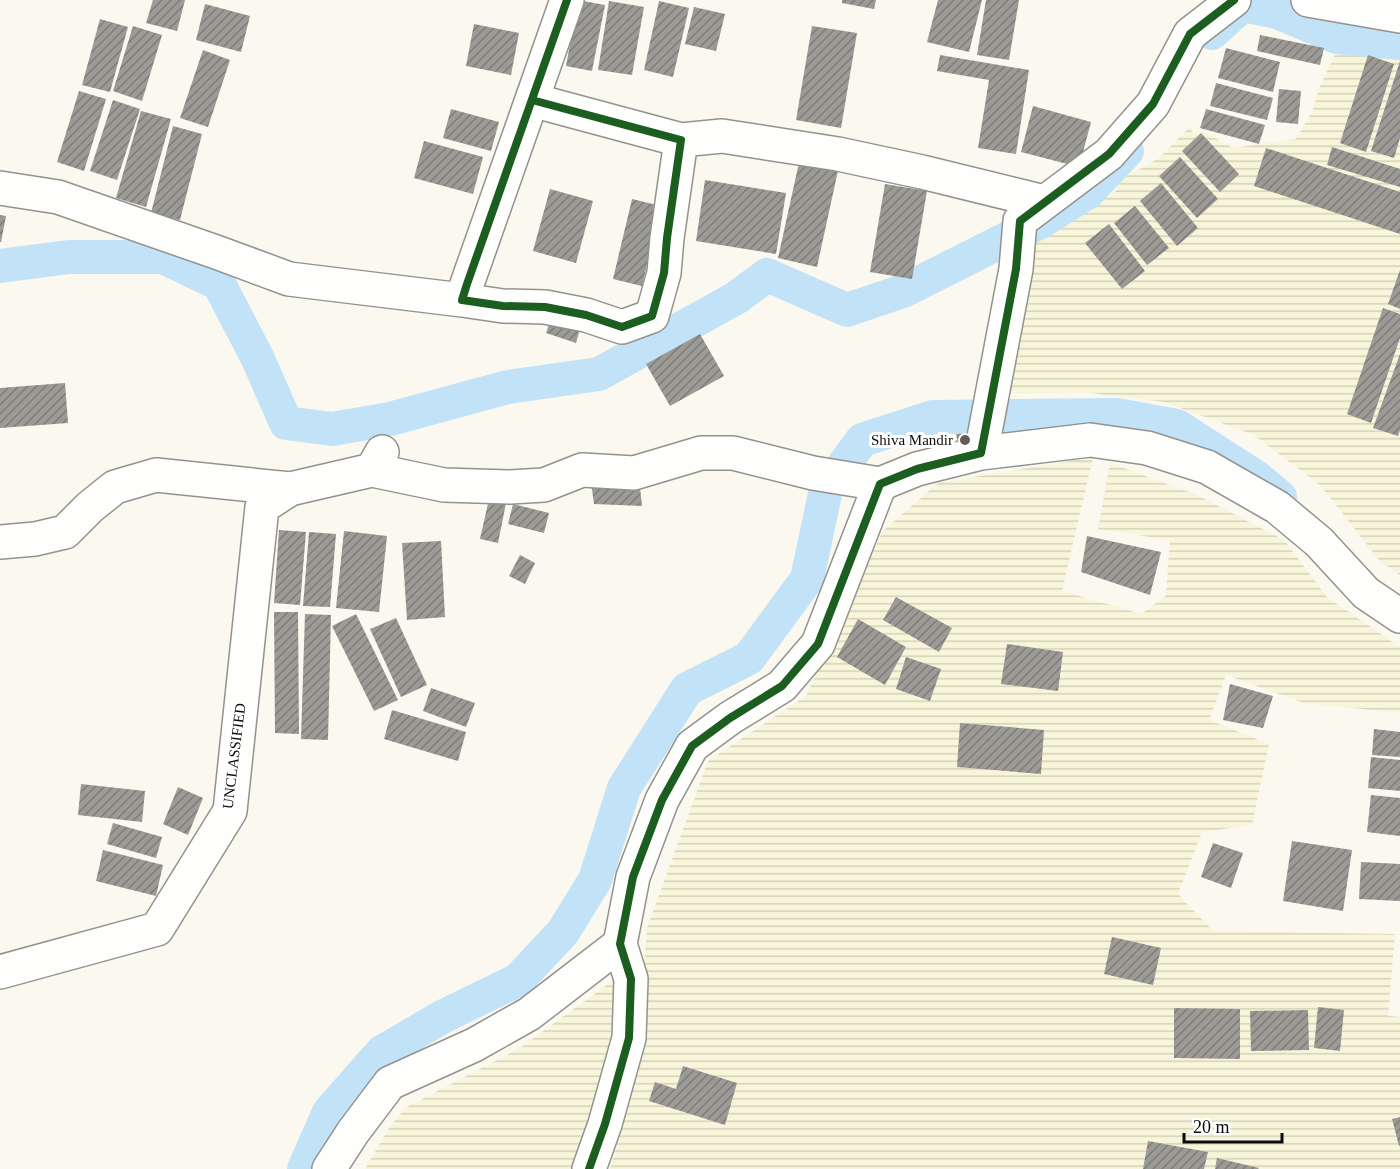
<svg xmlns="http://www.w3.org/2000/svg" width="1400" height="1169" font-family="Georgia,serif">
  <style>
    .farmland { fill: url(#farmland-rules) }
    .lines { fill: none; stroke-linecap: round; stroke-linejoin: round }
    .canal { stroke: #c2e3f7; stroke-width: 34 }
    .building { fill: url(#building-hatch) }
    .minor-casing { stroke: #93928e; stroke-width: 36 }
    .minor { stroke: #fefefd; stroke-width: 33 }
    .cycleway-casing { stroke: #fff; stroke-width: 11 }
    .cycleway { stroke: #1b5e20; stroke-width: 8 }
    .poi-dot { fill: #5f5e5b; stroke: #fff; stroke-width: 2 }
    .labels { text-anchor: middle; stroke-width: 6; stroke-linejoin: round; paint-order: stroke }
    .poi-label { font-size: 15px; fill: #0b0b0b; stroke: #fff; text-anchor: end }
    .street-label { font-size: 15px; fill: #0b0b0b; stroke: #fff }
  </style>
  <defs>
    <pattern id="farmland-rules" width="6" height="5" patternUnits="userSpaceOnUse" patternTransform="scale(1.5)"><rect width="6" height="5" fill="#f8f6da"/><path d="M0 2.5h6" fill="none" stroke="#d3d2ba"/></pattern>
    <pattern id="building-hatch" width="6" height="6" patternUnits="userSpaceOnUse" patternTransform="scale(1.5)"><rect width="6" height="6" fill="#9c9a95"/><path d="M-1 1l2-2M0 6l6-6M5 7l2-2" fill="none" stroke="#7d7c78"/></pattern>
  </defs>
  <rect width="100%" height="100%" fill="#faf8ef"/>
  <path class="farmland" d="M1342 40 1400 53V575L1379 560 1320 485 1254 435 1164 402 1083 392 1018 393 1005 391 1002 379 1021 340 1034 244 1054 224 1115 192 1122 179 1159 158 1190 127 1193 134 1205 132 1233 148 1296 139 1313 110 1319 88Z
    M1093 457 1062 591 1141 614 1166 596 1170 540 1098 529 1110 463 1197 495 1284 540 1327 597 1400 647V713L1304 703 1226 675 1209 720 1269 744 1252 825 1202 832 1178 894 1213 931 1395 934 1388 1016 1400 1017V1169H610L637 1065 647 928 708 761 806 696 883 531 938 483Z
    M615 979 621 1001 608 1060 575 1169H365L389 1128 405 1108 520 1048Z"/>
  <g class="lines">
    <path class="canal" d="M1212 33 1243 5 1277 12 1337 37 1400 43
      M0 266 69 257H163L219 284 258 359 286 423 332 429 390 419 508 387 599 374 736 298 767 275 847 310 903 291 1040 222 1088 192 1127 151
      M304 1169 329 1112 382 1052 444 1016 518 980 563 932 595 880 624 788 687 689 749 658 807 579 826 489 862 440 933 417 1117 415 1177 426 1256 477 1280 497"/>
  </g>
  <path class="building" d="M153 0H185L177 31 146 23Z
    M578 0 605 5 592 71 566 66Z
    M842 0H876L874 9 842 3Z
    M938 0H982L969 52 927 42Z
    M986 0H1019L1009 60 977 55Z
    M609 1 644 7 632 75 598 70Z
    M659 1 689 8 673 77 644 70Z
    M205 4 250 16 241 52 196 40Z
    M694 7 725 14 716 51 685 44Z
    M100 19 128 27 110 92 82 85Z
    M474 24 519 33 511 75 466 66Z
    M133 26 162 35 142 101 113 91Z
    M812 26 857 33 841 128 796 120Z
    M1260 35 1324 48 1320 65 1257 51Z
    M1226 48 1280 62 1273 92 1218 78Z
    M203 50 230 60 208 127 180 118Z
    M940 55 1029 70 1016 154 978 148 989 80 937 71Z
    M1368 55 1394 64 1366 152 1340 143Z
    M1400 61V138L1394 158 1371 151Z
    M1216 83 1273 98 1267 120 1210 106Z
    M1279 89 1301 91 1298 124 1276 122Z
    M79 91 106 99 84 171 57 162Z
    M113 100 140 109 117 180 90 171Z
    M1033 106 1091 122 1079 167 1021 152Z
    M451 109 499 122 491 151 443 138Z
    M1206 109 1265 125 1259 144 1200 128Z
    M141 111 171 119 146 207 116 198Z
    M173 126 202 134 180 220 151 213Z
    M1201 133 1239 174 1220 192 1182 151Z
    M424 141 483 157 473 194 414 178Z
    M1332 147 1400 169V187L1327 165Z
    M1266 148 1400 192V234L1254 186Z
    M1180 157 1218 199 1197 218 1159 176Z
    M800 158 839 166 817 267 778 258Z
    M705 180 786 193 776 254 696 241Z
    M1161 183 1198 228 1177 246 1140 201Z
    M885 184 927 191 912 279 870 272Z
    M550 189 593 201 576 263 533 251Z
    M632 199 661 206 642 286 613 279Z
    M1135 206 1169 248 1147 265 1114 223Z
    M0 215 6 216 1 242H0Z
    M1109 224 1145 271 1122 289 1085 243Z
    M1400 270V309L1388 304Z
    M1383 308 1400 314V338L1371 423 1347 414Z
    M552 316 581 325 576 343 546 333Z
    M700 334 724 376 670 406 646 364Z
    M1400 354V430L1398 436 1373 428Z
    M65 383 68 423 0 428V388Z
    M972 433 973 446 959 448 956 434Z
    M590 475 639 478 642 506 594 504Z
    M489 499 506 503 498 543 480 539Z
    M513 504 549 513 544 533 508 524Z
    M279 530 306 532 300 605 274 603Z
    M344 531 387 536 379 612 336 608Z
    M309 532 336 534 330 607 303 606Z
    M1087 536 1161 552 1150 595 1081 572Z
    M441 541 445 617 407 620 402 543Z
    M520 555 535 563 525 584 509 576Z
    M896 597 952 628 939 652 883 620Z
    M274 612H298L299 734 275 733Z
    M305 614 331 615 328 740 301 739Z
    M356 614 398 700 374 711 332 626Z
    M396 618 427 685 401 697 370 629Z
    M858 619 906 647 885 685 837 657Z
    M1007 644 1063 652 1058 691 1001 684Z
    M906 657 941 669 930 701 896 689Z
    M1230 684 1273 696 1263 728 1223 720Z
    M431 688 475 703 466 727 423 711Z
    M392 710 466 732 458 761 384 739Z
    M960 723 1044 730 1041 774 957 767Z
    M1374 729 1400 732V757L1372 755Z
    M1371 757 1400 760V791L1368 788Z
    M81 784 145 791 142 822 78 815Z
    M178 787 203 798 188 835 163 824Z
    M1371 795 1400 798V836L1367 832Z
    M113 823 162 837 156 858 107 844Z
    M1292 841 1352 850 1343 911 1283 901Z
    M1213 843 1243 853 1231 888 1201 877Z
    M103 850 163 865 156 896 96 881Z
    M1361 862 1400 864V901L1359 899Z
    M1112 937 1161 948 1153 985 1104 974Z
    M1318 1007 1344 1010 1340 1051 1314 1048Z
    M1174 1008 1240 1009V1059L1174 1058Z
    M1308 1010 1309 1050 1251 1051 1250 1011Z
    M683 1066 737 1083 725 1125 649 1101 655 1082 676 1089Z
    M1400 1117V1146H1399L1392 1119Z
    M1148 1141 1208 1152 1204 1169H1143Z
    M1217 1158 1259 1168 1258 1169H1215Z"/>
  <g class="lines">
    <g class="minor-casing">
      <path id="minor" d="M1308 0 1400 16
        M532 100 681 140 667 238 664 273 652 316 622 327 586 315 545 307 503 306 462 300 467 284 567 0
        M681 140 722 136 838 154 922 172 1044 202
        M0 188 58 197 216 252 289 279 462 300
        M981 453 1090 440 1147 448 1207 467 1277 507 1319 542 1366 593 1400 616
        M372 470 444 485 510 487 544 485 582 470 634 473 701 453H733L813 473 880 484
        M0 542 35 539 65 532 90 507 115 487 156 475 290 489 372 470 382 452
        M0 972 157 929 230 811 262 507 290 489
        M329 1169 353 1132 390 1083 474 1045 529 1014 620 944
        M589 1169 605 1124 629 1038 631 979 620 944 633 877 662 800 692 746 730 718 782 686 818 644 880 484 917 469 981 453 1016 269 1020 221 1109 154 1153 104 1190 34 1234 0"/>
    </g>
    <use href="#minor" class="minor"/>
    <g class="cycleway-casing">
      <path id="cycleway" d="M532 100 681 140 667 238 664 273 652 316 622 327 586 315 545 307 503 306 462 300 467 284 567 0
        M589 1169 605 1124 629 1038 631 979 620 944 633 877 662 800 692 746 730 718 782 686 818 644 880 484 917 469 981 453 1016 269 1020 221 1109 154 1153 104 1190 34 1234 0"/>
    </g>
    <use href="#cycleway" class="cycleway"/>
  </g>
  <circle class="poi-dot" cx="965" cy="440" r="6"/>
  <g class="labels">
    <g class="poi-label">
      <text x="953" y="445">Shiva Mandir</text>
    </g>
    <g class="street-label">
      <text transform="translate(234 756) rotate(-83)" y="5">UNCLASSIFIED</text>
    </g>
  </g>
  <path d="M1184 1133v9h98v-9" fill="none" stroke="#0b0b0b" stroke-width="3"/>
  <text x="1193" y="1133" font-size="18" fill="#0b0b0b" stroke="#ffffff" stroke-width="4.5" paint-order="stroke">20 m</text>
</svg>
